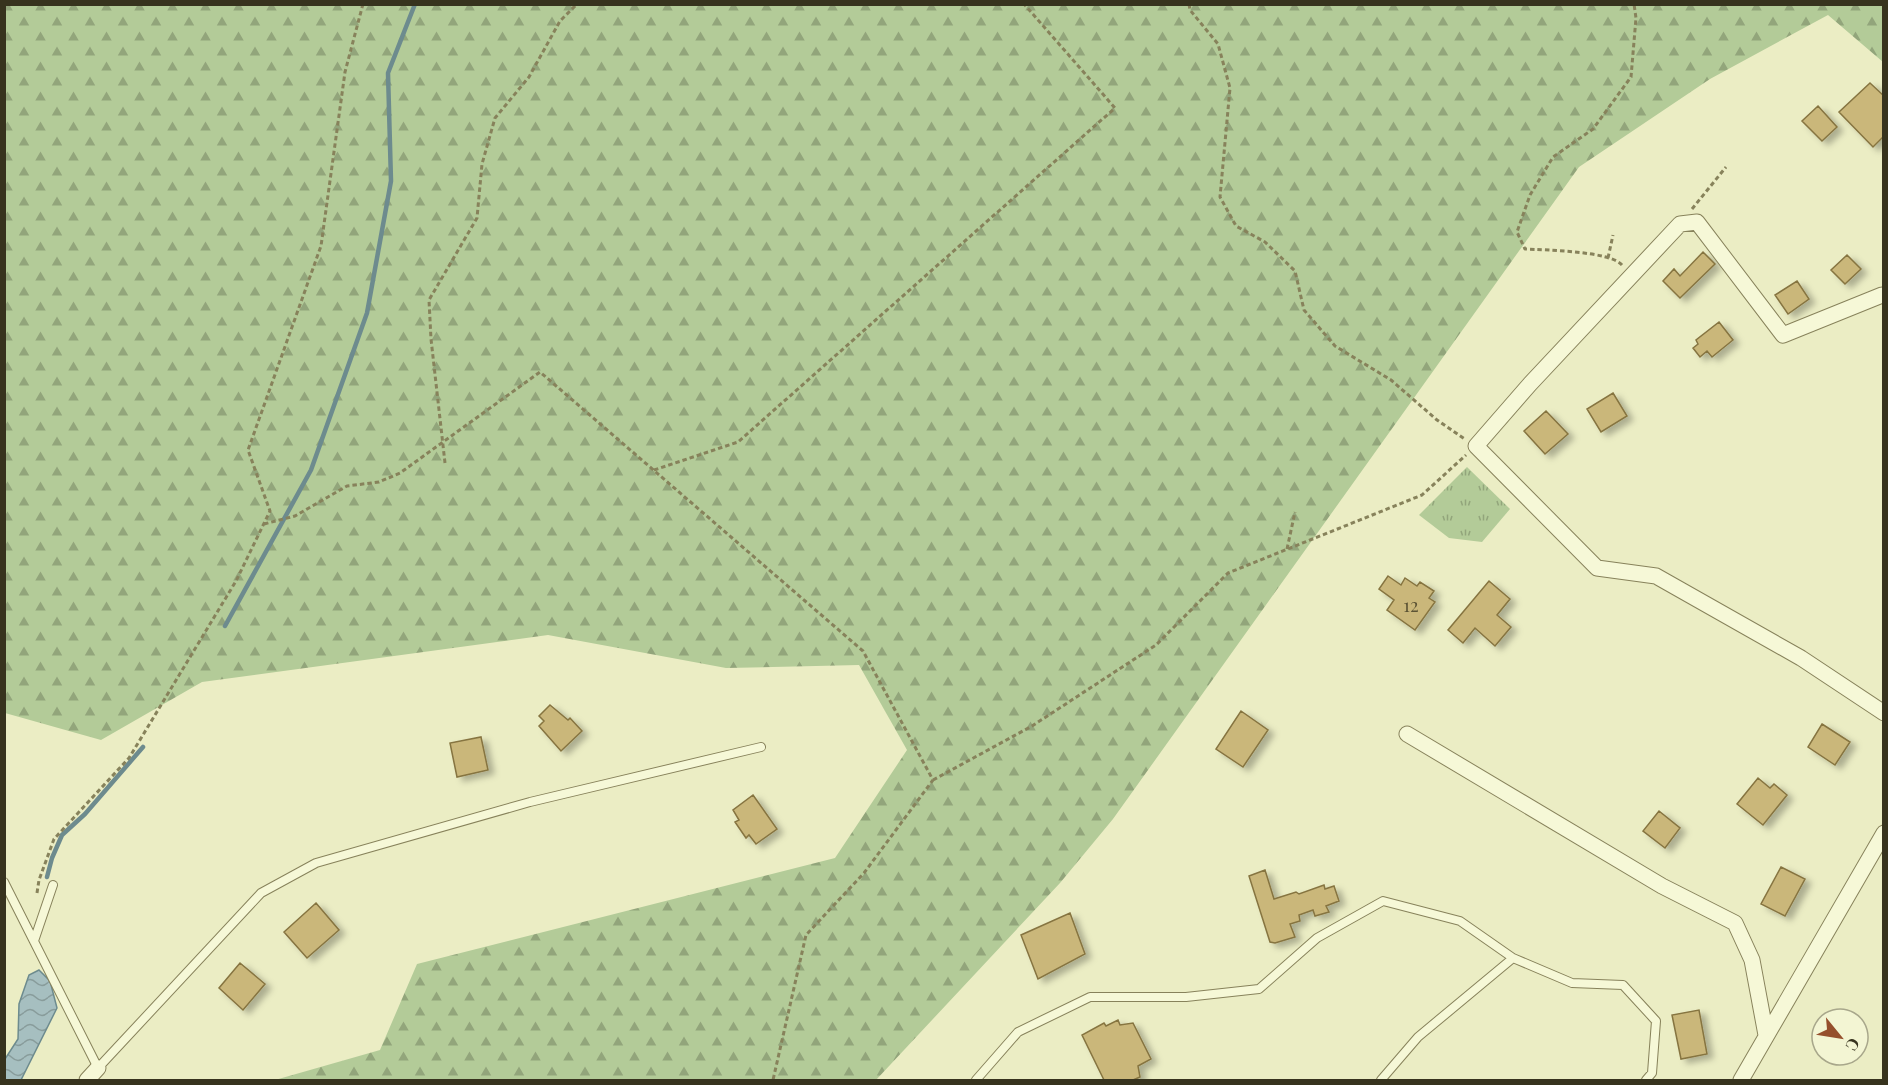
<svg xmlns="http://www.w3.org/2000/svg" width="1888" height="1085" font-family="'Playfair Display',serif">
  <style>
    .forest { fill: url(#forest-firs) }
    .park { fill: url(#park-tufts) }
    .water { fill: url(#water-waves); stroke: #6d8b8e; stroke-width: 1.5 }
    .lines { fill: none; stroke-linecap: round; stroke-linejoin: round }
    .stream { stroke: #6d8b8e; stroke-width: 4.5 }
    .building { fill: #cab77a; stroke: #867441; stroke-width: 1.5; filter: url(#shadow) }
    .service-casing { stroke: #87825b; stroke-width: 10 }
    .minor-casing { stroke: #87825b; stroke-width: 17 }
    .path { stroke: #87825b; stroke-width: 3; stroke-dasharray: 4.5 3; stroke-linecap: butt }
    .service { stroke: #f6f8d7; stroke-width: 8 }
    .minor { stroke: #f6f8d7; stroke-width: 15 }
    .labels { text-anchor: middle; stroke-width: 4.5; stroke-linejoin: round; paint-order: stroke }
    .number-label { font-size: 18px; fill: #5c5435 }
  </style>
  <defs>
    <pattern id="forest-firs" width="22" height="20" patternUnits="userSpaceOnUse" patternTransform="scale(1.5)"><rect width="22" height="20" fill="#b3cb98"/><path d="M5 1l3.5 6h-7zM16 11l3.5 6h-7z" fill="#92a57b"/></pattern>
    <pattern id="park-tufts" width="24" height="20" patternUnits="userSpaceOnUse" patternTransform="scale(1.5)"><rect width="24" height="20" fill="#b3cb98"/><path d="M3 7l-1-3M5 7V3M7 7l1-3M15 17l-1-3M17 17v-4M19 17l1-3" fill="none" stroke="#92a57b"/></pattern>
    <pattern id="water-waves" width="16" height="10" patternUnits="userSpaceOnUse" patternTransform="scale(1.5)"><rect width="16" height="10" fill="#a6bfc0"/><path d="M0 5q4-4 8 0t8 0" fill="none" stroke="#889c9b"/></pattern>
    <filter id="shadow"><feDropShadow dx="6" dy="4" stdDeviation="3" flood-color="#0004"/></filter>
  </defs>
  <rect width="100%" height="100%" fill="#ebedc4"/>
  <path class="forest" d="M1883 4V62L1828 15 1710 79 1579 167 1113 819 1060 883 876 1080H275L380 1050 417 964 835 858 907 750 859 665 726 668 548 635 202 682 101 740 5 713V5Z"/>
  <path class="park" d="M1467 467 1510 509 1482 542 1449 538 1419 515Z"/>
  <path class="water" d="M39 970 50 981 57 1008 21 1080H5V1059L18 1039 19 1004 29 975Z"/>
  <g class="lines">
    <path class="stream" d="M225 626 311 470 367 313 391 181 388 73 415 4
      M47 877 52 858 62 835 85 814 143 747"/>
  </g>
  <path class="building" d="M1870 83 1884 96V136L1873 147 1839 112Z
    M1818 106 1837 127 1822 141 1802 121Z
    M1703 252 1715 264 1680 298 1663 281 1674 269 1680 276Z
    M1847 255 1861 269 1845 284 1831 270Z
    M1797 281 1809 299 1788 314 1775 295Z
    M1719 322 1733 340 1712 357 1707 351 1700 357 1693 348 1698 344 1696 340Z
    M1613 393 1627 416 1601 432 1587 409Z
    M1546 411 1568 434 1545 454 1524 431Z
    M1388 576 1401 585 1405 578 1417 586 1420 582 1434 591 1429 598 1435 602 1415 630 1387 610 1394 600 1379 589Z
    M1489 581 1510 599 1497 615 1511 627 1495 646 1475 628 1463 643 1448 630Z
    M550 705 568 720 570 718 582 731 561 751 539 726 544 721 539 716Z
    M1241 711 1268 730 1243 767 1216 749Z
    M1822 724 1850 742 1835 765 1808 747Z
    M481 737 488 770 457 777 450 743Z
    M1758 778 1770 788 1774 784 1787 795 1763 825 1737 804Z
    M753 795 777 829 756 844 749 835 746 838 735 822 739 820 733 810Z
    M1659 811 1680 828 1665 848 1643 831Z
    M1781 867 1805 879 1785 916 1761 904Z
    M1265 870 1274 899 1296 892 1299 894 1324 885 1325 889 1334 886 1339 901 1326 906 1329 912 1315 916 1313 910 1299 915 1300 921 1290 924 1295 937 1275 943 1270 942 1249 876Z
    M316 903 339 930 307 958 284 932Z
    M1070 913 1085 954 1038 979 1021 935Z
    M240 963 265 984 243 1010 219 988Z
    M1699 1010 1707 1054 1681 1059 1672 1015Z
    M1118 1020 1120 1025 1133 1023 1151 1059 1138 1066 1140 1077 1133 1080H1104L1082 1035 1104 1023 1106 1026Z"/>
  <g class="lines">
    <g class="service-casing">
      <path id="service" d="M4 882 98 1068 261 893 316 863 530 802 761 747
        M34 941 53 885
        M976 1080 1018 1032 1090 997H1186L1259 989 1317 938 1383 901 1460 921 1513 958 1572 983 1623 985 1656 1021 1652 1073 1646 1080
        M1381 1080 1418 1037 1513 958"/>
    </g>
    <g class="minor-casing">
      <path id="minor" d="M1882 295 1783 335 1697 222 1680 224 1530 384 1476 446 1597 568 1656 576 1801 658 1884 713
        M1407 734 1662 886 1735 923 1752 960 1766 1035
        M87 1080 98 1068
        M1741 1080 1884 833"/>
    </g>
    <path class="path" d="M1189 4 1190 10 1218 44 1230 88 1220 197 1236 226 1265 242 1295 271 1304 310 1335 346 1391 380 1437 420 1466 440
      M1692 209 1726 167
      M1608 258 1613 235
      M1622 265C1610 251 1545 250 1525 249L1517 232 1530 195 1553 157 1593 129 1631 77 1636 18 1634 4
      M445 463 431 339 429 300 477 218 482 164 495 118 529 77 560 21 577 4
      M654 470 738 442 1115 108 1024 4
      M264 524 295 516 347 486 379 482 400 473 540 372 863 651 933 780 864 873 806 935 773 1080
      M1287 549 1295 512
      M933 780 1032 726 1156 645 1228 573 1422 495 1466 455
      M37 893 39 880 54 839 129 758 236 581 270 511 248 450 321 246 345 72 363 4"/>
    <use href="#service" class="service"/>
    <use href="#minor" class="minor"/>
  </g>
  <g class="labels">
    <g class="number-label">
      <text x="1411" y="612">12</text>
    </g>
  </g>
  <rect width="1888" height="1085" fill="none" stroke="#37331e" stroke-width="12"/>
  <g transform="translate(1840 1037) rotate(120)"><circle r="28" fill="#f3f5d3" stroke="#a8a78b" stroke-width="1.5"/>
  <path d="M0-4.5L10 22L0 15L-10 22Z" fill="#954f2c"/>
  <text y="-9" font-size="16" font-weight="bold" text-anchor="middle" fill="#37331e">С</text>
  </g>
</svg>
